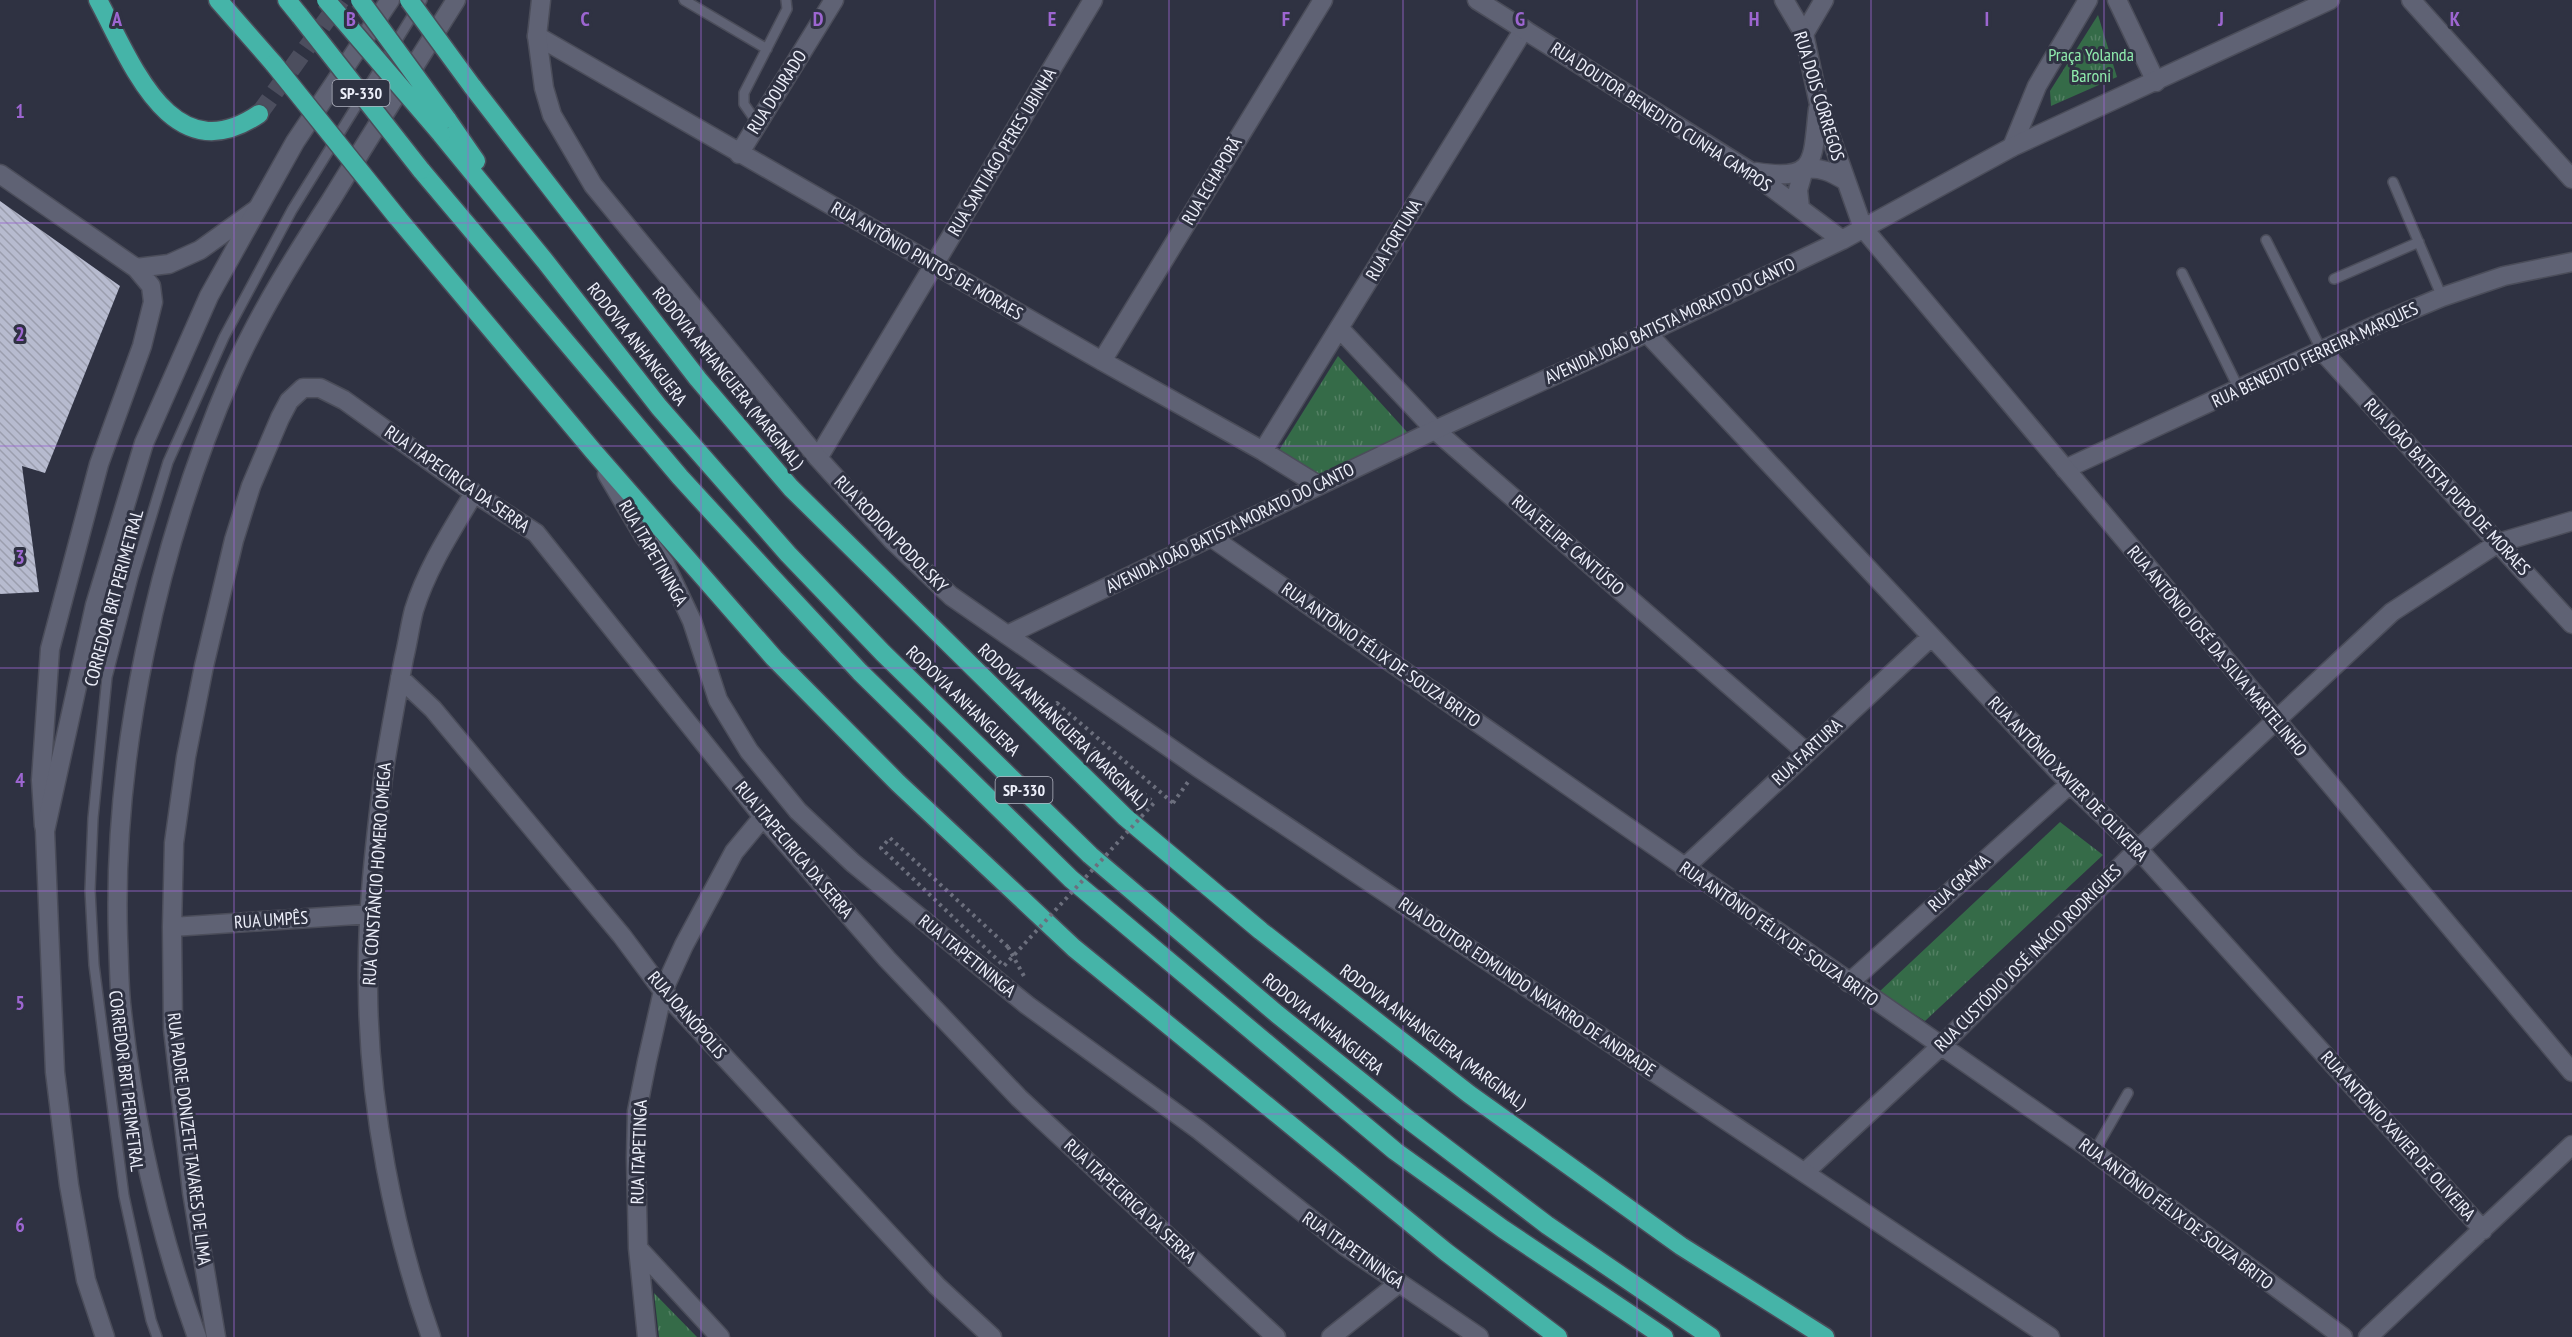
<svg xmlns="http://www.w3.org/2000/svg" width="2572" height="1337" font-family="'PT Sans Narrow',sans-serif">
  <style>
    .park { fill: url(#park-tufts) }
    .building { fill: url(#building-back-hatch) }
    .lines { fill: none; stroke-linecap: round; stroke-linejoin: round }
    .highway-tunnel { stroke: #4c4e5e; stroke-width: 18; stroke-dasharray: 18 9; stroke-linecap: butt }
    .lane-casing { stroke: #4b4d5a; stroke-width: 12 }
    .street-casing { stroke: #4b4d5a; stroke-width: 21 }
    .secondary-casing { stroke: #4b4d5a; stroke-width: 21 }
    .highway-casing { stroke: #4b4d5a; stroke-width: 21 }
    .path { stroke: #6c6f7d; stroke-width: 4; stroke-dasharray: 3 4.5; stroke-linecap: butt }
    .lane { stroke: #5f6274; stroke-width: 9 }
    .street { stroke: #5f6274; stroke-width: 18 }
    .secondary { stroke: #5f6274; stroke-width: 18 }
    .highway { stroke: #45b4a8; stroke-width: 18 }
    .highway-bridge-casing { stroke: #4b4d5a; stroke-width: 21; stroke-linecap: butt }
    .path-bridge { stroke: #6c6f7d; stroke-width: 4; stroke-dasharray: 3 4.5; stroke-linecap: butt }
    .highway-bridge { stroke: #45b4a8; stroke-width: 18 }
    .grid { fill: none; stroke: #9d66d1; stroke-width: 1.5; stroke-opacity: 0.55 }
    .labels { text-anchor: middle; stroke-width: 6; stroke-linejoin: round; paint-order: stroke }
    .shield { fill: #2f3242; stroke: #b4b6c3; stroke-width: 1.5 }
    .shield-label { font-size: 16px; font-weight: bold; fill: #edeffa }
    .park-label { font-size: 18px; fill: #8febad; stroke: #2f3242 }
    .street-label { font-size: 18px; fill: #edeffa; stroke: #2f3242 }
    .grid-label { font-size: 20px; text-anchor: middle; font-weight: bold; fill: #9d66d1; stroke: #2f3242; stroke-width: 6; stroke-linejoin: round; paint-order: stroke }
  </style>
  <defs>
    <pattern id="park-tufts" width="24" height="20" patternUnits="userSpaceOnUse" patternTransform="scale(1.5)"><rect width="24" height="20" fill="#356b48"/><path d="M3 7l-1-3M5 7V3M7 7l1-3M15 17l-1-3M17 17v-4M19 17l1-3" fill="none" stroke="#538063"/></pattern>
    <pattern id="building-back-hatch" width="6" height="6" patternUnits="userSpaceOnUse" patternTransform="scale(1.5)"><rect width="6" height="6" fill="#b7bbcf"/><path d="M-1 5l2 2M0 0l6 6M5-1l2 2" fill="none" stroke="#9b9eae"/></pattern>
  </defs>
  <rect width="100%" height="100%" fill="#2f3242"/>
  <path class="park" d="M2098 15 2117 77 2051 106 2050 91Z
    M1338 356 1408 433 1319 476 1278 452Z
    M2060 822 2103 855 1925 1021 1879 992Z
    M654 1293 697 1337H659Z"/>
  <path class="building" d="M0 201 120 286 45 473 22 466 39 592 0 594Z"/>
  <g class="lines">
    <path class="highway-tunnel" d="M259 114 341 0"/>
    <g class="lane-casing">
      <path id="lane" d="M684 0 767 49
        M758 124 744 104V93L787 9 786 0
        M2393 182 2442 297
        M2266 240 2322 351
        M2182 273 2239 389
        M2334 279 2419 242
        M2094 1152 2128 1093
        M157 1337 151 1320 124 1196 94 965 90 890 93 818 107 677 133 577 168 462 224 337 292 210 422 0"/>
    </g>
    <g class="street-casing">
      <path id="street" d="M2117 0 2156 82
        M2411 0 2572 179
        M1804 34 1824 0
        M537 36 1102 361 1263 451 1318 485
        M2012 147 2037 86 2088 0
        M739 154 834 0
        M0 174 136 268 151 286 153 302 142 346 99 464 50 649 41 780 44 826
        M136 268 169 264 200 250 257 209
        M1340 329 1435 430 1806 752
        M1647 333 2070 784 2138 849 2483 1230
        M2322 351 2572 624
        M1102 361 1323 0
        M1263 451 1524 29
        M818 458 1093 0
        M2065 469 2387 320 2442 297 2504 276 2572 262
        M607 474 643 535 665 564 692 621 718 700 749 751 798 811 853 863 1027 1005 1199 1130 1345 1246 1479 1337
        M1211 537 2094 1152 2343 1337
        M400 678 433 709 622 936 663 991 937 1286 992 1337
        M1684 868 1931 637
        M172 927 371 914
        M1849 983 2070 784
        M1805 1172 1942 1045 2138 849 2392 612 2498 543 2572 521
        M638 1248 720 1337
        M216 1337 192 1192 173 1029 172 927 174 843 186 757 204 666 234 540 251 486 280 418 289 401 303 388H320L344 400 474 493 536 533 763 817 887 959 1019 1098 1276 1337
        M431 1337C393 1229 369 1106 368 991 366 918 375 842 384 770 390 732 397 695 404 658 408 642 410 625 414 610 427 568 452 530 474 493
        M647 1337 638 1248 636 1158 637 1111 647 1061 663 991 684 945 734 852 763 817
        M2368 1337 2572 1145"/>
    </g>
    <g class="secondary-casing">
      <path id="secondary" d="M541 0 537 36 544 88 552 115 593 185 818 458 893 541 951 596 1199 768 2050 1337
        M1477 0 1751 172 1842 240
        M1784 0 1804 34 1819 104 1863 228 2572 1072
        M1756 172C1818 182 1812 160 1818 109
        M1800 208 1798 190 1804 169C1821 167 1831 172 1846 181
        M1007 635 1435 430 1647 333 1842 240 2012 147 2330 0
        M105 1337 86 1280 69 1185 55 1072 45 831 95 605 144 443 209 296 233 253 295 142 390 0
        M197 1337C158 1230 133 1116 121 1003 119 982 119 960 118 938 112 753 158 545 232 374 259 313 295 256 331 200 372 133 414 67 456 0
        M1331 1337 1399 1283"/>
    </g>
    <g class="highway-casing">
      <path id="highway" d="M98 0C131 61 171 174 259 114
        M218 0 274 64
        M287 0 300 16
        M472 86 698 379 791 488 1125 817 1261 931 1469 1094 1681 1246 1825 1337
        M447 119 476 161
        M441 134 545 261 659 407 788 554 883 653 1090 855 1277 1014 1405 1117 1547 1225 1711 1337
        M421 170 680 477 769 574 860 672 1071 879 1395 1151 1503 1229 1664 1337
        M397 217 594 452 774 658 898 783 1074 948 1446 1252 1558 1337"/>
    </g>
    <path class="path" d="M1173 803 1188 782
      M1008 947 1025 978"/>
    <use href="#lane" class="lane"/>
    <use href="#street" class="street"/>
    <use href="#secondary" class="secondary"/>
    <use href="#highway" class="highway"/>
    <g class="highway-bridge-casing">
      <path id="highway-bridge" d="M326 0 441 134
        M360 0 447 119
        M409 0 472 86
        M300 16 421 170
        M274 64 397 217"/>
    </g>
    <path class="path-bridge" d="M1008 947 890 838 881 848 1004 966 1154 803 1052 710 1057 703 1173 803"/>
    <use href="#highway-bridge" class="highway-bridge"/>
  </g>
  <path class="grid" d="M234 0V1337M468 0V1337M701 0V1337M935 0V1337M1169 0V1337M1403 0V1337M1637 0V1337M1871 0V1337M2104 0V1337M2338 0V1337M0 223H2572M0 446H2572M0 668H2572M0 891H2572M0 1114H2572"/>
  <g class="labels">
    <g class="shield">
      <rect x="332.5" y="80" width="57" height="26" rx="4.5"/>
      <rect x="995.5" y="777" width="57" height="26" rx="4.5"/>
    </g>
    <g class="shield-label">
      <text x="361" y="99">SP-330</text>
      <text x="1024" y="796">SP-330</text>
    </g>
    <g class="park-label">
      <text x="2091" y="61">Praça Yolanda<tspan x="2091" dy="21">Baroni</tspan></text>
    </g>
    <g class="street-label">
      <text transform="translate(777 92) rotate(-58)" y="6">RUA DOURADO</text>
      <text transform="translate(1819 96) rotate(73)" y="6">RUA DOIS CÓRREGOS</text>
      <text transform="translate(1661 117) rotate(33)" y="6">RUA DOUTOR BENEDITO CUNHA CAMPOS</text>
      <text transform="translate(1002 152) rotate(-59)" y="6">RUA SANTIAGO PERES UBINHA</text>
      <text transform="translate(1212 181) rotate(-59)" y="6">RUA ECHAPORÃ</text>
      <text transform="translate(1394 240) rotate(-59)" y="6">RUA FORTUNA</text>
      <text transform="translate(927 261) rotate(30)" y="6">RUA ANTÔNIO PINTOS DE MORAES</text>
      <text transform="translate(1670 321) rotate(-25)" y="6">AVENIDA JOÃO BATISTA MORATO DO CANTO</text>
      <text transform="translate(637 344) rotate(52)" y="6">RODOVIA ANHANGUERA</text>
      <text transform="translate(2315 355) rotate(-25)" y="6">RUA BENEDITO FERREIRA MARQUES</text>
      <text transform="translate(728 378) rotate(51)" y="6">RODOVIA ANHANGUERA (MARGINAL)</text>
      <text transform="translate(457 479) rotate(35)" y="6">RUA ITAPECIRICA DA SERRA</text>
      <text transform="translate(2447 487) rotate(47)" y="6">RUA JOÃO BATISTA PUPO DE MORAES</text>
      <text transform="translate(1230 528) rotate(-26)" y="6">AVENIDA JOÃO BATISTA MORATO DO CANTO</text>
      <text transform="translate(891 534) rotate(46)" y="6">RUA RODION PODOLSKY</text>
      <text transform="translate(1568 545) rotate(41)" y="6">RUA FELIPE CANTÚSIO</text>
      <text transform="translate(653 553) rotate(60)" y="6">RUA ITAPETININGA</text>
      <text transform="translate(114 598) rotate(-75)" y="6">CORREDOR BRT PERIMETRAL</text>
      <text transform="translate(2217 651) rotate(50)" y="6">RUA ANTÔNIO JOSÉ DA SILVA MARTELINHO</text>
      <text transform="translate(1381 655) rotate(35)" y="6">RUA ANTÔNIO FÉLIX DE SOUZA BRITO</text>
      <text transform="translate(963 701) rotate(44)" y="6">RODOVIA ANHANGUERA</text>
      <text transform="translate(1063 726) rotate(44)" y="6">RODOVIA ANHANGUERA (MARGINAL)</text>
      <text transform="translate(1807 752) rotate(-43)" y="6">RUA FARTURA</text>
      <text transform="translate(2068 779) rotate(46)" y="6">RUA ANTÔNIO XAVIER DE OLIVEIRA</text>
      <text transform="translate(794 850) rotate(50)" y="6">RUA ITAPECIRICA DA SERRA</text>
      <text transform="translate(377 874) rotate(-86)" y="6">RUA CONSTÂNCIO HOMERO OMEGA</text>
      <text transform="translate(1959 883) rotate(-42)" y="6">RUA GRAMA</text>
      <text transform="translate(271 920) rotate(-4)" y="6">RUA UMPÊS</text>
      <text transform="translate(1779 934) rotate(35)" y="6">RUA ANTÔNIO FÉLIX DE SOUZA BRITO</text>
      <text transform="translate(967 956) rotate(39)" y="6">RUA ITAPETININGA</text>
      <text transform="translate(2028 958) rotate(-45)" y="6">RUA CUSTÓDIO JOSÉ INÁCIO RODRIGUES</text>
      <text transform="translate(1527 987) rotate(34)" y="6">RUA DOUTOR EDMUNDO NAVARRO DE ANDRADE</text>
      <text transform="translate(687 1015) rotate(49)" y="6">RUA JOANÓPOLIS</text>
      <text transform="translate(1323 1024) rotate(39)" y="6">RODOVIA ANHANGUERA</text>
      <text transform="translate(1433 1037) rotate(37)" y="6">RODOVIA ANHANGUERA (MARGINAL)</text>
      <text transform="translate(126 1081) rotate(83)" y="6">CORREDOR BRT PERIMETRAL</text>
      <text transform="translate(2398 1136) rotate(48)" y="6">RUA ANTÔNIO XAVIER DE OLIVEIRA</text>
      <text transform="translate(189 1139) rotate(83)" y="6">RUA PADRE DONIZETE TAVARES DE LIMA</text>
      <text transform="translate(639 1152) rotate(-88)" y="6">RUA ITAPETINGA</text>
      <text transform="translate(1130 1201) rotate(43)" y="6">RUA ITAPECIRICA DA SERRA</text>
      <text transform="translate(2176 1214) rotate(37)" y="6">RUA ANTÔNIO FÉLIX DE SOUZA BRITO</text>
      <text transform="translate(1353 1250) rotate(35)" y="6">RUA ITAPETININGA</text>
    </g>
  </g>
  <g class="grid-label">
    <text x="117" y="26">A</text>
    <text x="351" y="26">B</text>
    <text x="585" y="26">C</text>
    <text x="818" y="26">D</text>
    <text x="1052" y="26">E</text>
    <text x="1286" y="26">F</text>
    <text x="1520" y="26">G</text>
    <text x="1754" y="26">H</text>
    <text x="1987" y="26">I</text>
    <text x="2221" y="26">J</text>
    <text x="2455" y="26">K</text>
    <text x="20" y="118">1</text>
    <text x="20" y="341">2</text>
    <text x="20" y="564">3</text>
    <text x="20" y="787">4</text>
    <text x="20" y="1010">5</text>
    <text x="20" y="1232">6</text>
  </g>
</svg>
